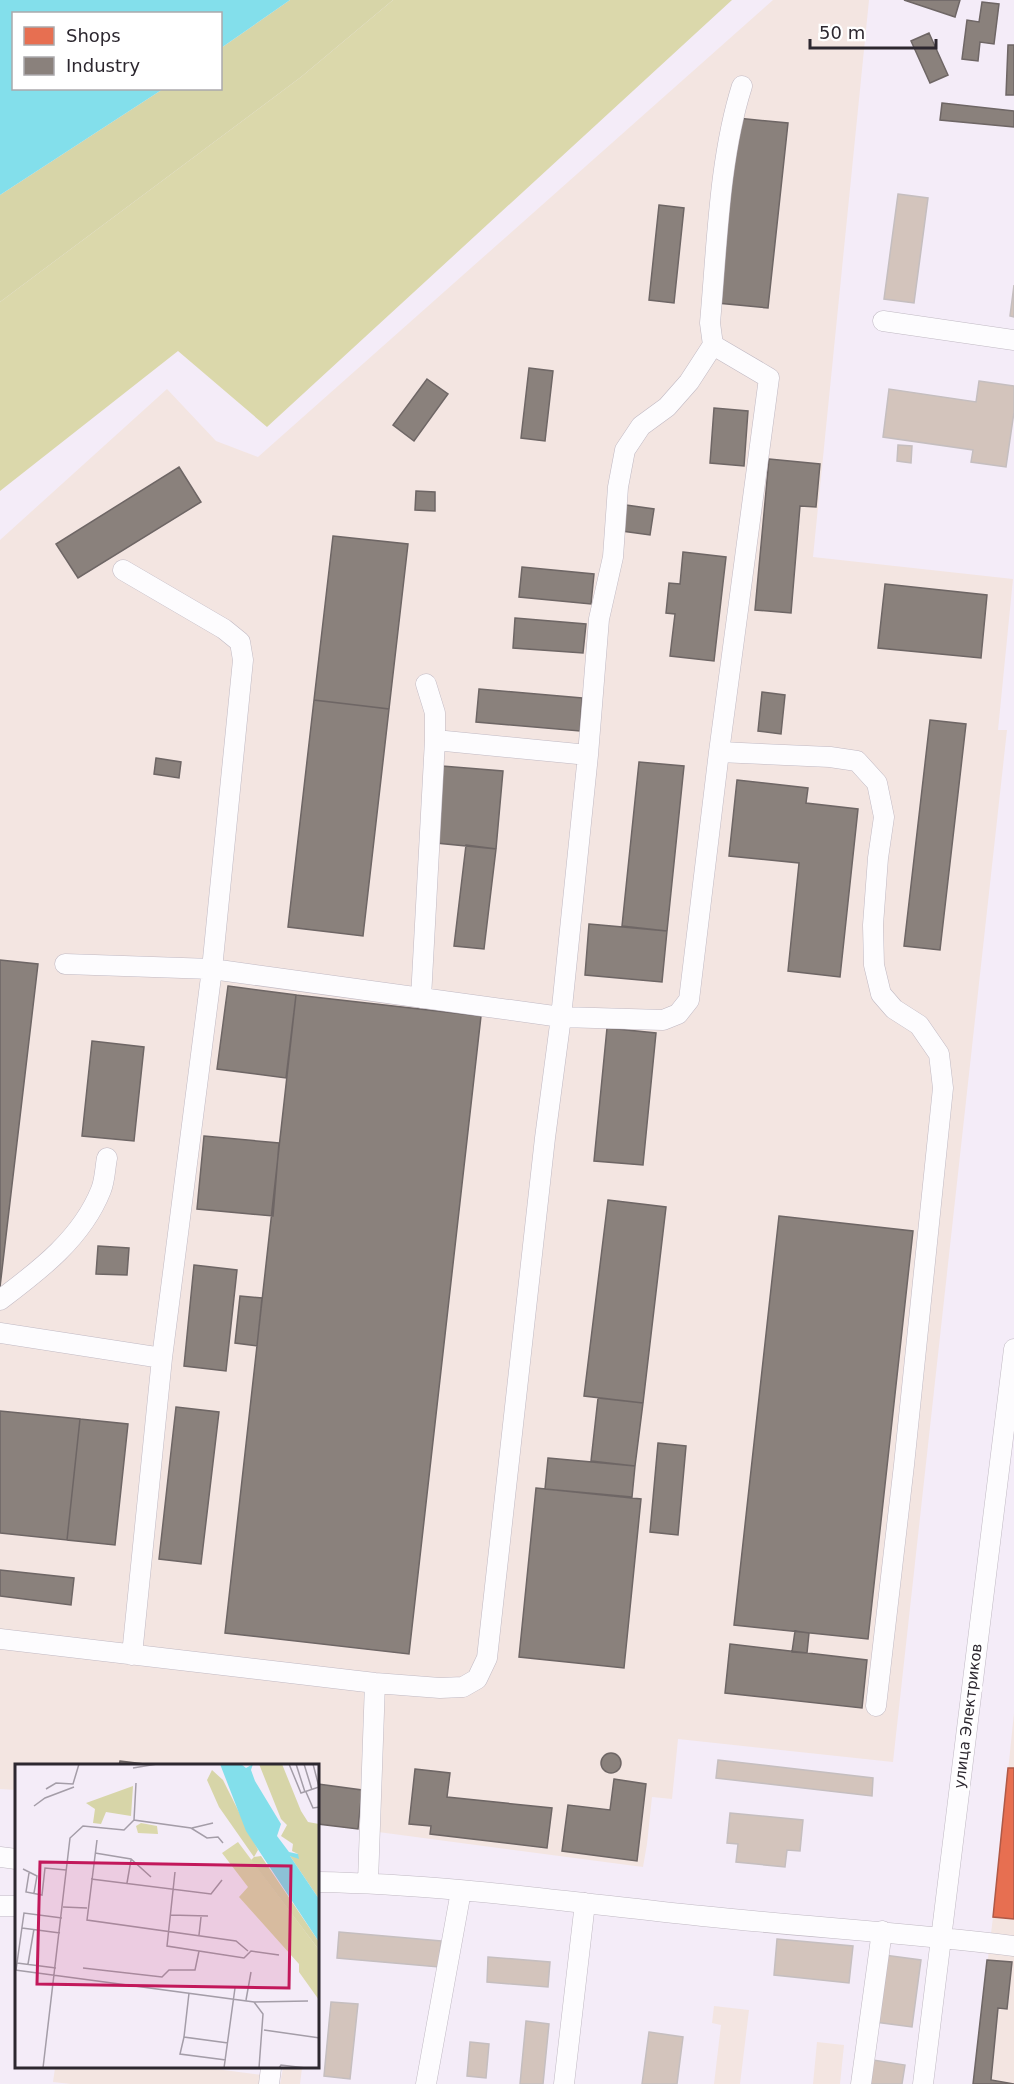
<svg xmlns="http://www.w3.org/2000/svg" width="1014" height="2084" font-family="'DejaVu Sans',sans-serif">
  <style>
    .industrial { fill: #f3e5e1 }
    .green { fill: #dbd8ab }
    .forest { fill: #d7d5a8 }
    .water { fill: #83dfeb }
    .shops { fill: #e76f51; stroke: #af5947; stroke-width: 1.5 }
    .industry { fill: #8a817c; stroke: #6e6665; stroke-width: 1.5 }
    .building { fill: #d3c4bc; stroke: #c5bebf; stroke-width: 1.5 }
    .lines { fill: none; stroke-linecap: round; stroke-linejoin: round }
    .minor-casing { stroke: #c0b9c3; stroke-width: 21 }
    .minor { stroke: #fdfcfe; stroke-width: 20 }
    .labels { text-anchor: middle; stroke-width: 6; stroke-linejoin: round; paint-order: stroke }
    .street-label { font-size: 15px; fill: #2c272f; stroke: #fff }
    .inset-road { fill: none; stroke: #a49da8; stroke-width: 1.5 }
    .view { fill: #c2185b; fill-opacity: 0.15; stroke: #c2185b; stroke-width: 3 }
    .inset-edge { fill: none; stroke: #2c272f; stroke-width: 3 }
  </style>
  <rect width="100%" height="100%" fill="#f4ecf8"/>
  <path class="industrial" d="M773 0H869L813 557 1013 579 998 730H1007L893 1762 678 1739 672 1799 652 1797 647 1844 643 1867 318 1824V1766H16V1790L0 1789V540L167 389 216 441 258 457Z
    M1014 1713V2084H973L993 1917Z
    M714 2006 749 2010 740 2084H714L721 2025 712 2023Z
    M817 2042 844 2045 840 2084H813Z
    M55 2068H208L262 2075 261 2084H71L53 2082Z
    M283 2068H302L300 2084H280Z"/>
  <path class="green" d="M393 0H732L267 427 178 351 0 491V302L301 77Z"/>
  <path class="forest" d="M290 0H393L301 77 0 302V195L163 89 220 88 221 48Z"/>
  <path class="water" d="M0 0H290L221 48 220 14H14V88L163 89 0 195Z"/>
  <path class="shops" d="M1008 1768H1014V1919L993 1917Z"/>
  <path class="industry" d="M904 0H960L955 17Z
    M982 2 999 4 994 44 980 42 978 61 962 59 967 20 979 22Z
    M929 33 948 75 930 83 911 41Z
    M1008 45H1014V95H1006Z
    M942 103 1014 111V127L940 120Z
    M737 118 788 123 768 308 717 303Z
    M659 205 684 208 674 303 649 300Z
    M529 368 553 371 545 441 521 438Z
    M427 379 448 394 414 441 393 425Z
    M714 408 748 411 744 466 710 463Z
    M769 459 820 464 816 507 800 506 791 613 755 610Z
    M179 467 201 502 78 578 56 544Z
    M416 491 435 492V511L415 510Z
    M626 505 654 509 650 535 622 531Z
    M333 536 408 544 389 709 314 700Z
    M683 552 726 557 714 661 670 656 675 614 666 613 669 583 680 584Z
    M522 567 594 574 591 604 519 597Z
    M885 584 987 595 981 658 878 648Z
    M515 618 586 624 583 653 513 648Z
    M479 689 582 698 580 731 476 722Z
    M762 692 785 695 781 734 758 731Z
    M314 700 389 709 363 936 288 927Z
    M930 720 966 724 940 950 904 946Z
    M156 758 181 762 179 778 154 774Z
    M639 762 684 766 667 931 622 926Z
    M442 766 503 771 496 849 436 843Z
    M737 780 808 788 806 803 858 809 840 977 788 971 799 863 729 856Z
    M466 845 496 849 484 949 454 946Z
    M589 924 667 931 662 982 585 975Z
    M0 960 38 964 0 1287Z
    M228 986 296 995 286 1078 217 1069Z
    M296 995 481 1016 409 1654 225 1633Z
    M607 1028 656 1033 643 1165 594 1161Z
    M92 1041 144 1047 134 1141 82 1136Z
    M204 1136 279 1143 273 1216 197 1209Z
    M608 1200 666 1207 643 1403 584 1396Z
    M779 1216 913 1231 868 1639 734 1625Z
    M98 1246 129 1248 127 1275 96 1274Z
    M194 1265 237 1270 226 1371 184 1366Z
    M240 1296 262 1298 257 1346 235 1343Z
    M598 1398 643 1403 635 1466 591 1461Z
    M176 1407 219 1412 201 1564 159 1559Z
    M0 1411 80 1419 67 1540 0 1533Z
    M80 1419 128 1424 115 1545 67 1540Z
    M658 1443 686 1446 678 1535 650 1532Z
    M548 1458 635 1466 632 1497 545 1489Z
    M536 1488 641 1499 624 1668 519 1657Z
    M0 1570 74 1578 71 1605 0 1596Z
    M795 1631 809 1633 807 1653 792 1652Z
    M730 1644 867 1660 862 1708 725 1693Z
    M601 1763a10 10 0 1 1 20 0a10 10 0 1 1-20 0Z
    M120 1761 161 1766H119Z
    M415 1769 450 1773 447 1797 552 1808 547 1848 430 1834 431 1826 409 1824Z
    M614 1779 646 1784 637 1861 562 1851 568 1805 610 1810Z
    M318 1784 362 1790 358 1829 318 1824Z
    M987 1960 1012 1962 1007 2009 998 2008 991 2080 1014 2084H973Z"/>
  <path class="building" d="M898 194 928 198 914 303 884 299Z
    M1014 285V317L1010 316Z
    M979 381 1014 386V412L1006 467 971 462 973 450 883 437 889 389 976 402Z
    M898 445 912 446 911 463 897 461Z
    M718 1760 873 1778 872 1796 716 1778Z
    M730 1813 803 1820 800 1851 787 1850 785 1867 736 1862 738 1844 727 1843Z
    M339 1932 441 1941 439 1967 337 1958Z
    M777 1939 853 1946 849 1983 774 1975Z
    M884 1955 921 1960 912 2027 875 2022Z
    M488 1957 550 1962 548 1987 487 1982Z
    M331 2002 358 2004 350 2079 324 2076Z
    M526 2021 549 2024 543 2084H520Z
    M649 2032 683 2037 677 2084H642Z
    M470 2042 489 2044 486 2078 467 2076Z
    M873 2060 905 2065 902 2084H869Z"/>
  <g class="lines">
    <g class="minor-casing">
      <path id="minor" d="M883 321 1014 340
        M123 570 224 629 240 642 243 660 212 969 162 1358 132 1655
        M435 740 588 755
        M719 752 830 757 857 761 877 783 884 817 878 858 873 925 874 965 881 994 894 1009 919 1025 939 1054 943 1088 904 1465 876 1706
        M65 964 212 969 561 1017 663 1020 678 1014 689 1000 719 752 769 378 713 345 710 323C717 246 719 158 742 86
        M421 998 435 740V713L426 684
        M0 1300C40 1270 82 1238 101 1190 105 1180 105 1168 107 1158
        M0 1333 162 1358
        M0 1639 375 1683 440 1688 463 1687 477 1679 487 1658 545 1138 561 1017 588 755 599 619 613 557 618 487 625 450 641 426 667 407 689 382 713 345
        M0 1857 16 1859
        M318 1882C445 1884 576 1903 702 1916 806 1927 910 1933 1014 1946
        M368 1882 375 1683
        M0 1906H16
        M269 2084 271 2068
        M426 2084 461 1891
        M564 2084 585 1903
        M861 2084 882 1931
        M923 2084 1014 1349"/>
    </g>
    <use href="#minor" class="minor"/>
  </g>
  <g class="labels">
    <g class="street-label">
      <text transform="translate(968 1716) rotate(-83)" y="5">улица Электриков</text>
    </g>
  </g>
  <g transform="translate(15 1764)">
    <rect width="304" height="304" fill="#f4ecf8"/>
    <path d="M126 59 142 62 143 70 123 69 121 62ZM223 78 304 186V236L284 208V200L224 133 233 123 207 89Z" fill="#dbd8ab"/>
    <path d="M244 0H267L286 47 293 58 304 60V135L275 92 283 90 277 87 278 80 266 72 272 61 266 55ZM197 6 208 16 243 86 239 93 246 92 304 178V186L236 96 239 93 204 43 192 16ZM118 22 116 52 91 48 86 60 78 59 80 45 71 39Z" fill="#d7d5a8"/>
    <path d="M205 0H226L231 4 238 0 236 6 240 17 266 60 262 72 274 88 283 90 284 95 275 92 304 135V178L231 67Z" fill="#83dfeb"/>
    <path class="inset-road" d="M274 0 286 29 304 23 298 0M281 0 290 28M289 0 297 26M118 4 142 0M121 19 119 56 176 64 192 74 203 73 208 79M31 25 41 19 58 20 64 0M291 28 298 44 305 43M19 42 30 34 59 23M177 64 198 59M82 76 72 156 221 177 233 187M80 89 116 95 136 113M8 105 22 112 19 129M160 108 152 182 229 194 236 187 264 191M14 109 11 128 27 131 30 104 51 106M76 115 196 130 207 116M112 119 116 96M48 143 72 144M155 151 193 152M7 164 45 169M184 171 186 153M2 199 41 204M13 200 19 165M68 204 147 213 154 206H180L184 187M0 206 239 238 248 250 244 304M1 206 9 149 47 154M174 229 169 273 213 279M231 236 236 208M239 238 293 237M249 266 305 274M169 273 165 290 211 296M28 304 55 74 68 62 109 66 119 56M209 304 220 224M264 304 266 301 291 304"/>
    <path class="view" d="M25 98 276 102 274 224 22 220Z"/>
    <rect width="304" height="304" class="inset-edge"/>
  </g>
  <rect x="12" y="12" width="210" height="78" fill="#ffffff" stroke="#aba9ac" stroke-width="1.5"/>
  <rect x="24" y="27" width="30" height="18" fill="#e76f51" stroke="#aba9ac" stroke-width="1.5"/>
  <text x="66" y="42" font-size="18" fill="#2c272f">Shops</text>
  <rect x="24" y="57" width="30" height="18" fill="#8a817c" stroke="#aba9ac" stroke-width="1.5"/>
  <text x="66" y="72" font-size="18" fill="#2c272f">Industry</text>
  <path d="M810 39v9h126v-9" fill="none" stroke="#2c272f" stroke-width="3"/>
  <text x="819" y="39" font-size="18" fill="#2c272f" stroke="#ffffff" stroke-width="4.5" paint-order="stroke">50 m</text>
</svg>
